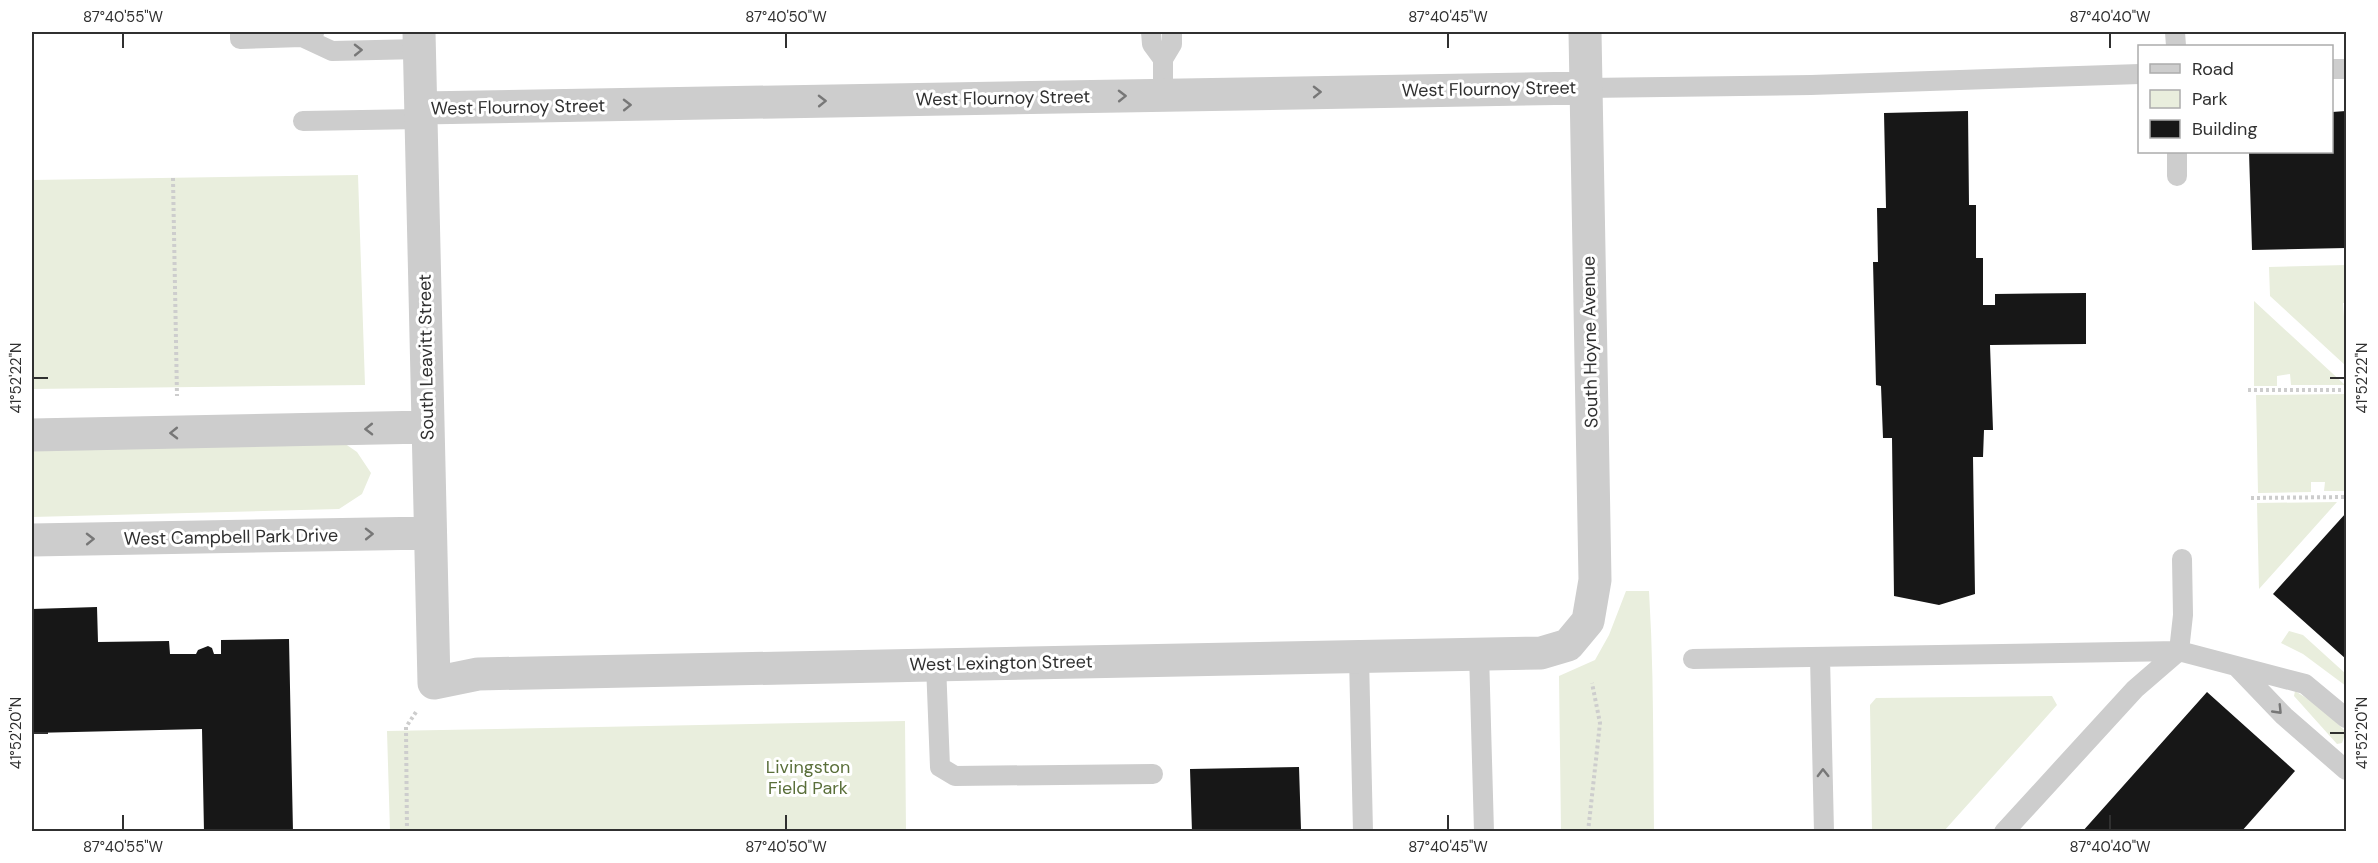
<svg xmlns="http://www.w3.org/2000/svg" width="2378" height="863" font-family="'DM Sans',sans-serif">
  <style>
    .green { fill: #e9eedd }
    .building { fill: #171717 }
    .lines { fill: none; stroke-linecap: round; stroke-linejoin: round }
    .path { stroke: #cdcdcd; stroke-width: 4; stroke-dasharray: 3 3; stroke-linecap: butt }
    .service { stroke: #cdcdcd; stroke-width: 20 }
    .minor { stroke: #cdcdcd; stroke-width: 33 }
    .oneway { stroke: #777 }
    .ticks { fill: none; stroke: #303030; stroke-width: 2 }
    .labels { text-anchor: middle; stroke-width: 6; stroke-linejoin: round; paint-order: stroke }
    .street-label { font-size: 18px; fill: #303030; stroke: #fff }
    .park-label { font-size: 18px; fill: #5a6f3a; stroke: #fff }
    .neatline { fill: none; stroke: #303030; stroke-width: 2 }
    .ticks-label { font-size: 15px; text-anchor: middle; fill: #303030 }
  </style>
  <rect width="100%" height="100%" fill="#fff"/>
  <path class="green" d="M358 175 365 385 32 389V180Z
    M2346 265V303H2343L2344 317 2346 318V366L2270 296 2269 267Z
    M2254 301 2345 385H2291L2290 374 2277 376V386H2254Z
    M2346 394V491H2324L2325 482H2311V492L2258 493 2256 395Z
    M341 441 357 452 371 473 362 494 339 509 32 517V449Z
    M2337 502 2259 589 2257 503Z
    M1626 591H1649C1654 671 1653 751 1654 831H1561L1559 676 1595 660 1609 635Z
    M2289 631 2303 635 2346 674V686L2303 654 2281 643Z
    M2295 691 2321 707 2346 732 2342 743 2337 744 2294 696Z
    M2052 696 2057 705 1944 831H1872L1870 705 1876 698Z
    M905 721 906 831H390L387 731Z"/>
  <path class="building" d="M1968 111 1969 205H1976V258H1983V305H1995V294L2086 293V344L1990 345 1993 430H1984L1983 457H1973L1975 594 1939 605 1894 596 1892 438H1883L1881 386 1876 385 1873 262H1878L1877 208H1886L1884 113Z
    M2346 111V248L2252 250 2249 152H2332V112Z
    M2346 513V659L2273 594Z
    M97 607 98 642 169 641 170 654H196L198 650 208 646 212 648 214 654H221V640L289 639 293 832H204L202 729 32 733V609Z
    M2207 692 2295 771 2241 832H2082Z
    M1299 767 1301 829H1328V832H1192L1190 769Z"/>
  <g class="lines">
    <path class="path" d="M173 178 177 396
      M2248 390H2346
      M2251 498 2346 497
      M407 832 406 727 416 712
      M1588 832 1600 723 1592 683"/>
    <path class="service" d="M240 32V39L302 37 314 33
      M1151 32 1152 44 1163 59
      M2175 32 2176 46
      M302 37 332 51 420 49
      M2332 69H2346
      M1586 88 1811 85 2140 74
      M1163 95V59L1172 44V32
      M303 121 421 119
      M2177 152V176
      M2179 651 2183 615 2182 559
      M1479 653 1484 832
      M1359 657 1363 832
      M1820 657 1824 832
      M1693 659 2179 651 2305 684 2346 718
      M936 664 940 767 955 776 1153 774
      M2238 668 2284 716 2346 770
      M2004 832 2135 689 2179 651"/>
    <path class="minor" d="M419 32 434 683 478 674 1541 653 1568 645 1588 621 1595 580 1585 32
      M421 108 1586 88
      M32 435 428 427
      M32 540 430 533"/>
  </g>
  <defs><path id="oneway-chevron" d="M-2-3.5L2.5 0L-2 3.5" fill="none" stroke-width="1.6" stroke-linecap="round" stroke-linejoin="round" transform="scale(1.5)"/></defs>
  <g class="oneway">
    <use href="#oneway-chevron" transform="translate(358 50) rotate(-1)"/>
    <use href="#oneway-chevron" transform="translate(1317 92) rotate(-1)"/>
    <use href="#oneway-chevron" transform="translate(1122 96) rotate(-1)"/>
    <use href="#oneway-chevron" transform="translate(822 101) rotate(-1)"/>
    <use href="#oneway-chevron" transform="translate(627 105) rotate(-1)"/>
    <use href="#oneway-chevron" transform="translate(369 429) rotate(179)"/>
    <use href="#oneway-chevron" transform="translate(174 433) rotate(179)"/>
    <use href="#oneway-chevron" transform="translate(369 534) rotate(-1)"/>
    <use href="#oneway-chevron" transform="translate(90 539) rotate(-1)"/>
    <use href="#oneway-chevron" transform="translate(2278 710) rotate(46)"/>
    <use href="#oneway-chevron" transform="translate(1823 773) rotate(-91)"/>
  </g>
  <path class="ticks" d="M123 33V48M786 33V48M1448 33V48M2110 33V48M33 378H48M2330 378H2345M33 733H48M2330 733H2345M123 815V830M786 815V830M1448 815V830M2110 815V830"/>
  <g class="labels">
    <g class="street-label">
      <text transform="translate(1489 89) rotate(-1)" y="6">West Flournoy Street</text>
      <text transform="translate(1003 98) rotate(-1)" y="6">West Flournoy Street</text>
      <text transform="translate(518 107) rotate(-1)" y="6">West Flournoy Street</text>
      <text transform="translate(1590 342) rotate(-91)" y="6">South Hoyne Avenue</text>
      <text transform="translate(426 357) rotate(-91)" y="6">South Leavitt Street</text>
      <text transform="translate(231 537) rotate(-1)" y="6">West Campbell Park Drive</text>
      <text transform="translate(1001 663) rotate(-1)" y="6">West Lexington Street</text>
    </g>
    <g class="park-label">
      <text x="808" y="773">Livingston<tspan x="808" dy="21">Field Park</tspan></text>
    </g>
  </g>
  <rect width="2378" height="863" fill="none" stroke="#ffffff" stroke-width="66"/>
  <rect x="2138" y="45" width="195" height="108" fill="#ffffff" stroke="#acacac" stroke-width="1.5"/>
  <rect x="2150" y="64" width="30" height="9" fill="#cdcdcd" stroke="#acacac" stroke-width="1.5"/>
  <text x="2192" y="75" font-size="18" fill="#303030">Road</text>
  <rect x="2150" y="90" width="30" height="18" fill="#e9eedd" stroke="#acacac" stroke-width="1.5"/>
  <text x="2192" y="105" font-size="18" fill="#303030">Park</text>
  <rect x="2150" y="120" width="30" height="18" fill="#171717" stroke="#acacac" stroke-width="1.5"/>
  <text x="2192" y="135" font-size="18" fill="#303030">Building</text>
  <rect x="33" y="33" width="2312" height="797" class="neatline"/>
  <g class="ticks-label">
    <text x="123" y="22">87°40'55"W</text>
    <text x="786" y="22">87°40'50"W</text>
    <text x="1448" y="22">87°40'45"W</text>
    <text x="2110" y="22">87°40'40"W</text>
    <text transform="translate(16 378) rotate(-90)" y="5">41°52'22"N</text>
    <text transform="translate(2362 378) rotate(-90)" y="5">41°52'22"N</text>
    <text transform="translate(16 733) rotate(-90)" y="5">41°52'20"N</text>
    <text transform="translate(2362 733) rotate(-90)" y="5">41°52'20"N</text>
    <text x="123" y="852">87°40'55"W</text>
    <text x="786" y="852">87°40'50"W</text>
    <text x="1448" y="852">87°40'45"W</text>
    <text x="2110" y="852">87°40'40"W</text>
  </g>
</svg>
